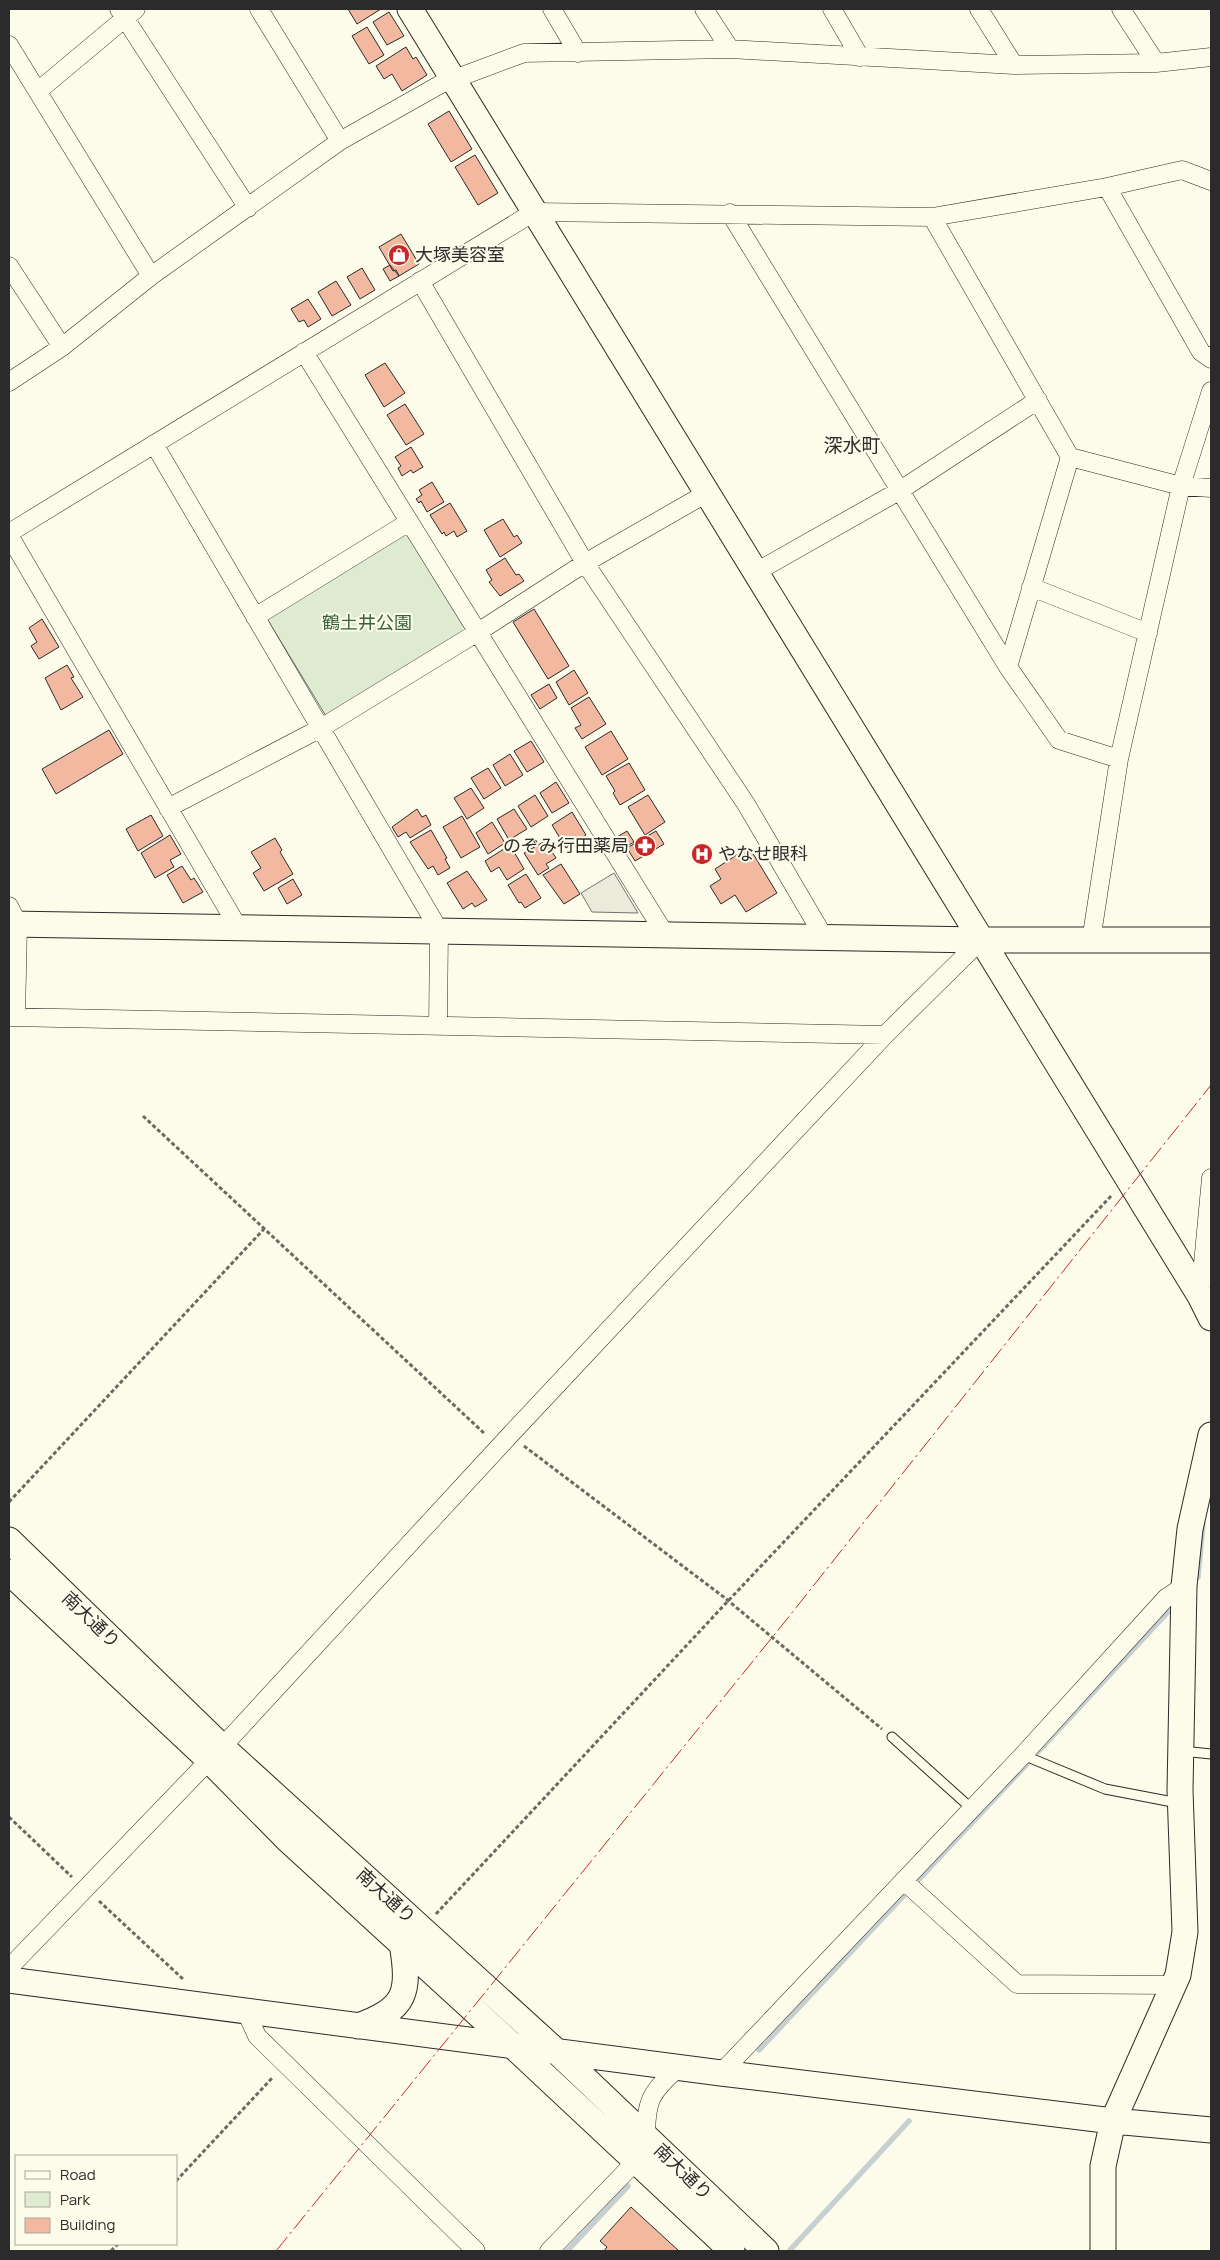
<svg xmlns="http://www.w3.org/2000/svg" width="1220" height="2260" font-family="Manrope,'Noto Sans JP',sans-serif">
  <style>
    .green { fill: #deebd1; stroke: #74746e }
    .parking { fill: #eceadb; stroke: #74746e }
    .lines { fill: none; stroke-linecap: round; stroke-linejoin: round }
    .stream { stroke: #c7d0d0; stroke-width: 5.5 }
    .building { fill: #f2b8a0; stroke: #2b2b2b }
    .lane-casing { stroke: #2b2b2b; stroke-width: 11 }
    .street-casing { stroke: #2b2b2b; stroke-width: 19 }
    .secondary-casing { stroke: #2b2b2b; stroke-width: 27 }
    .path { stroke: #6a6964; stroke-width: 3; stroke-dasharray: 4 2.5; stroke-linecap: butt }
    .lane { stroke: #fdfbea; stroke-width: 9 }
    .street { stroke: #fdfbea; stroke-width: 18 }
    .secondary { stroke: #fdfbea; stroke-width: 25 }
    .power { stroke: #c62828; stroke-width: 1; stroke-dasharray: 18 4 2.5 4; stroke-linecap: butt }
    .labels { text-anchor: middle; stroke-width: 4; stroke-linejoin: round; paint-order: stroke }
    .poi-label { font-size: 18px; fill: #2b2b2b; stroke: #fdfbea; text-anchor: start }
    .park-label { font-size: 18px; fill: #34623c; stroke: #fdfbea }
    .street-label { font-size: 18px; fill: #2b2b2b; stroke: #fdfbea }
    .neighbourhood-label { font-size: 19px; fill: #2b2b2b; stroke: #fdfbea }
  </style>
  <rect width="100%" height="100%" fill="#fdfbea"/>
  <path class="green" d="M408 531 467 629 326 716 266 617Z"/>
  <path class="parking" d="M614 873 638 913 592 912 581 893Z"/>
  <g class="lines">
    <path class="stream" d="M1198 1577 1203 1524
      M1038 1752 1168 1612
      M759 2050 1027 1764
      M790 2250 909 2121
      M567 2251 628 2186"/>
  </g>
  <path class="building" d="M348 9H381L357 24Z
    M389 12 404 36 387 45 373 22Z
    M367 27 384 55 369 64 352 36Z
    M406 47 413 59 416 57 427 75 402 91 392 74 384 79 376 66Z
    M449 111 472 149 451 162 428 124Z
    M475 155 498 193 478 205 455 167Z
    M401 234 419 264 399 276 396 270 393 271 379 247Z
    M390 265 399 276 390 281 383 269Z
    M362 268 375 290 360 299 347 277Z
    M336 281 351 305 332 316 318 292Z
    M308 299 321 319 308 327 304 320 299 322 291 309Z
    M385 363 405 393 384 407 365 375Z
    M405 404 424 434 406 445 387 415Z
    M411 447 423 467 413 473 411 470 402 476 398 468 401 466 395 457Z
    M432 482 444 502 427 512 421 501 419 503 416 499 422 495 419 490Z
    M450 503 467 531 457 537 454 531 446 536 444 532 442 534 430 515Z
    M503 519 514 537 517 535 522 543 500 557 484 530Z
    M505 558 516 575 519 574 524 581 500 596 489 582 492 580 486 570Z
    M534 609 569 666 548 679 513 622Z
    M42 619 59 647 39 659 31 646 37 642 29 628Z
    M67 665 74 677 71 678 83 697 61 710 45 678Z
    M574 670 588 693 569 705 556 682Z
    M549 684 557 698 540 709 531 695Z
    M589 697 606 724 582 739 575 728 581 725 571 708Z
    M109 730 123 754 56 794 42 769Z
    M611 731 628 759 602 775 585 747Z
    M531 741 544 762 527 772 514 751Z
    M510 754 523 775 505 786 493 765Z
    M629 763 645 790 620 805 613 793 615 791 606 776Z
    M488 768 501 788 484 799 471 778Z
    M556 782 569 803 552 813 540 793Z
    M471 788 484 808 467 819 454 798Z
    M535 795 548 816 531 827 518 806Z
    M648 795 665 822 645 835 628 807Z
    M417 809 422 817 426 815 431 825 410 838 406 832 398 837 392 827Z
    M514 809 527 829 509 840 497 819Z
    M572 812 586 835 566 848 552 825Z
    M151 815 163 836 138 851 126 829Z
    M462 816 480 847 461 858 443 827Z
    M492 822 505 843 488 854 476 833Z
    M431 830 447 858 445 859 450 868 438 875 433 866 428 869 410 842Z
    M627 831 634 842 624 848 617 837Z
    M656 831 664 844 635 861 627 848Z
    M170 835 181 854 170 860 174 867 155 878 141 853Z
    M275 838 282 850 280 852 293 874 264 891 253 873 261 868 251 852Z
    M545 841 556 858 546 864 549 868 538 875 524 853Z
    M510 845 524 869 507 880 499 867 491 872 485 861Z
    M749 847 777 893 746 912 735 895 721 904 710 886 721 879 715 869Z
    M561 864 580 894 564 904 543 875Z
    M182 866 191 880 194 878 203 892 183 903 167 875Z
    M467 871 487 900 475 907 472 903 463 909 447 883Z
    M526 874 541 898 525 908 521 902 519 903 508 885Z
    M293 879 302 895 287 904 278 888Z
    M631 2207 679 2251H604L607 2247 600 2241Z"/>
  <g class="lines">
    <g class="lane-casing">
      <path id="lane" d="M892 1737 972 1809
        M1182 1751 1211 1754
        M1023 1755 1105 1789 1178 1803"/>
    </g>
    <g class="street-casing">
      <path id="street" d="M119 9 248 208
        M552 9 578 53
        M704 9 730 49
        M832 9 860 57
        M979 9 1014 65
        M1121 9 1156 63
        M9 45 151 276
        M38 91 136 9
        M340 141 441 84 524 53 730 49 1014 65 1156 63 1211 57
        M1107 187 1201 352 1211 359
        M730 213 1008 667 1059 740 1119 759
        M932 217 1070 457 1181 486 1211 488
        M9 266 62 347
        M420 281 585 563 746 804 824 937
        M304 352 665 934
        M9 382 62 347 151 276 340 141 259 9
        M154 444 439 930 438 1026
        M9 533 534 212 932 217 1107 187 1182 170 1211 181
        M9 535 238 927
        M756 572 899 491 1038 400
        M1031 587 1148 633
        M255 617 409 522
        M1008 667 1070 457
        M168 808 321 728 478 632 585 563 707 493
        M9 906 18 924 16 1017
        M1091 941 1119 759 1181 486 1211 391
        M9 1017 885 1035
        M1200 1296 1211 1178
        M904 1881 1017 1984 1174 1985
        M9 1968 222 1747 510 1435 885 1035 981 940
        M246 2012 257 2036 476 2251
        M721 2073 1023 1755 1166 1598 1184 1586
        M646 2138C646 2098 651 2093 679 2067
        M549 2251 637 2160"/>
    </g>
    <g class="secondary-casing">
      <path id="secondary" d="M410 9 1200 1296 1211 1318
        M9 924 981 940H1211
        M9 1540 222 1747 556 2051 766 2251
        M9 1572 209 1760 287 1839 513 2046 732 2251
        M9 1980 721 2073 1113 2121 1211 2130
        M358 2026C407 2009 410 1992 402 1943
        M1103 2251V2166L1113 2121 1178 1975 1185 1932 1180 1790 1184 1586 1190 1529 1211 1435"/>
    </g>
    <path class="path" d="M143 1116 485 1434
      M524 1446 725 1598 882 1729
      M9 1502 264 1229
      M9 1817 72 1877
      M99 1901 184 1980
      M436 1914 728 1601 1112 1195
      M176 2181 273 2077
      M111 2251 118 2244"/>
    <use href="#lane" class="lane"/>
    <use href="#street" class="street"/>
    <use href="#secondary" class="secondary"/>
    <path class="power" d="M276 2251 787 1619 1211 1085"/>
  </g>
  <defs>
    <g id="shop-disc" transform="scale(1.125)"><circle r="9.5" fill="#c62828" stroke="#fdfbea"/><path d="M-5-2.5h2.3a2.7 3.5 0 0 1 5.4 0H5L5.5 6h-11ZM-1.5-2.5h3a1.5 2.3 0 0 0-3 0Z" fill="#fff"/></g>
    <g id="pharmacy-disc" transform="scale(1.125)"><circle r="9.5" fill="#c62828" stroke="#fdfbea"/><path d="M-2-6h4v4h4v4h-4v4h-4v-4h-4v-4h4Z" fill="#fff"/></g>
    <g id="hospital-disc" transform="scale(1.125)"><circle r="9.5" fill="#c62828" stroke="#fdfbea"/><path d="M-5-5h3v3.5h4V-5h3V5h-3V1.5h-4V5h-3Z" fill="#fff"/></g>
  </defs>
  <g fill-rule="evenodd">
    <use href="#shop-disc" x="399" y="255"/>
    <use href="#pharmacy-disc" x="645" y="846"/>
    <use href="#hospital-disc" x="702" y="854"/>
  </g>
  <g class="labels">
    <g class="poi-label">
      <text x="415" y="261">大塚美容室</text>
      <text x="629" y="852" text-anchor="end">のぞみ行田薬局</text>
      <text x="718" y="860">やなせ眼科</text>
    </g>
    <g class="park-label">
      <text x="367" y="629">鶴土井公園</text>
    </g>
    <g class="street-label">
      <text transform="translate(91 1620) rotate(44)" y="6">南大通り</text>
      <text transform="translate(386 1896) rotate(42)" y="6">南大通り</text>
      <text transform="translate(683 2172) rotate(44)" y="6">南大通り</text>
    </g>
    <g class="neighbourhood-label">
      <text x="852" y="452">深水町</text>
    </g>
  </g>
  <rect width="1220" height="2260" fill="none" stroke="#2b2b2b" stroke-width="20"/>
  <rect x="15" y="2155" width="162" height="90" fill="#fdfbea" stroke="#a9a89e"/>
  <rect x="25" y="2171" width="25" height="8" fill="#fdfbea" stroke="#a9a89e"/>
  <text x="60" y="2180" font-size="15" fill="#2b2b2b">Road</text>
  <rect x="25" y="2192" width="25" height="15" fill="#deebd1" stroke="#a9a89e"/>
  <text x="60" y="2205" font-size="15" fill="#2b2b2b">Park</text>
  <rect x="25" y="2218" width="25" height="15" fill="#f2b8a0" stroke="#a9a89e"/>
  <text x="60" y="2230" font-size="15" fill="#2b2b2b">Building</text>
</svg>
